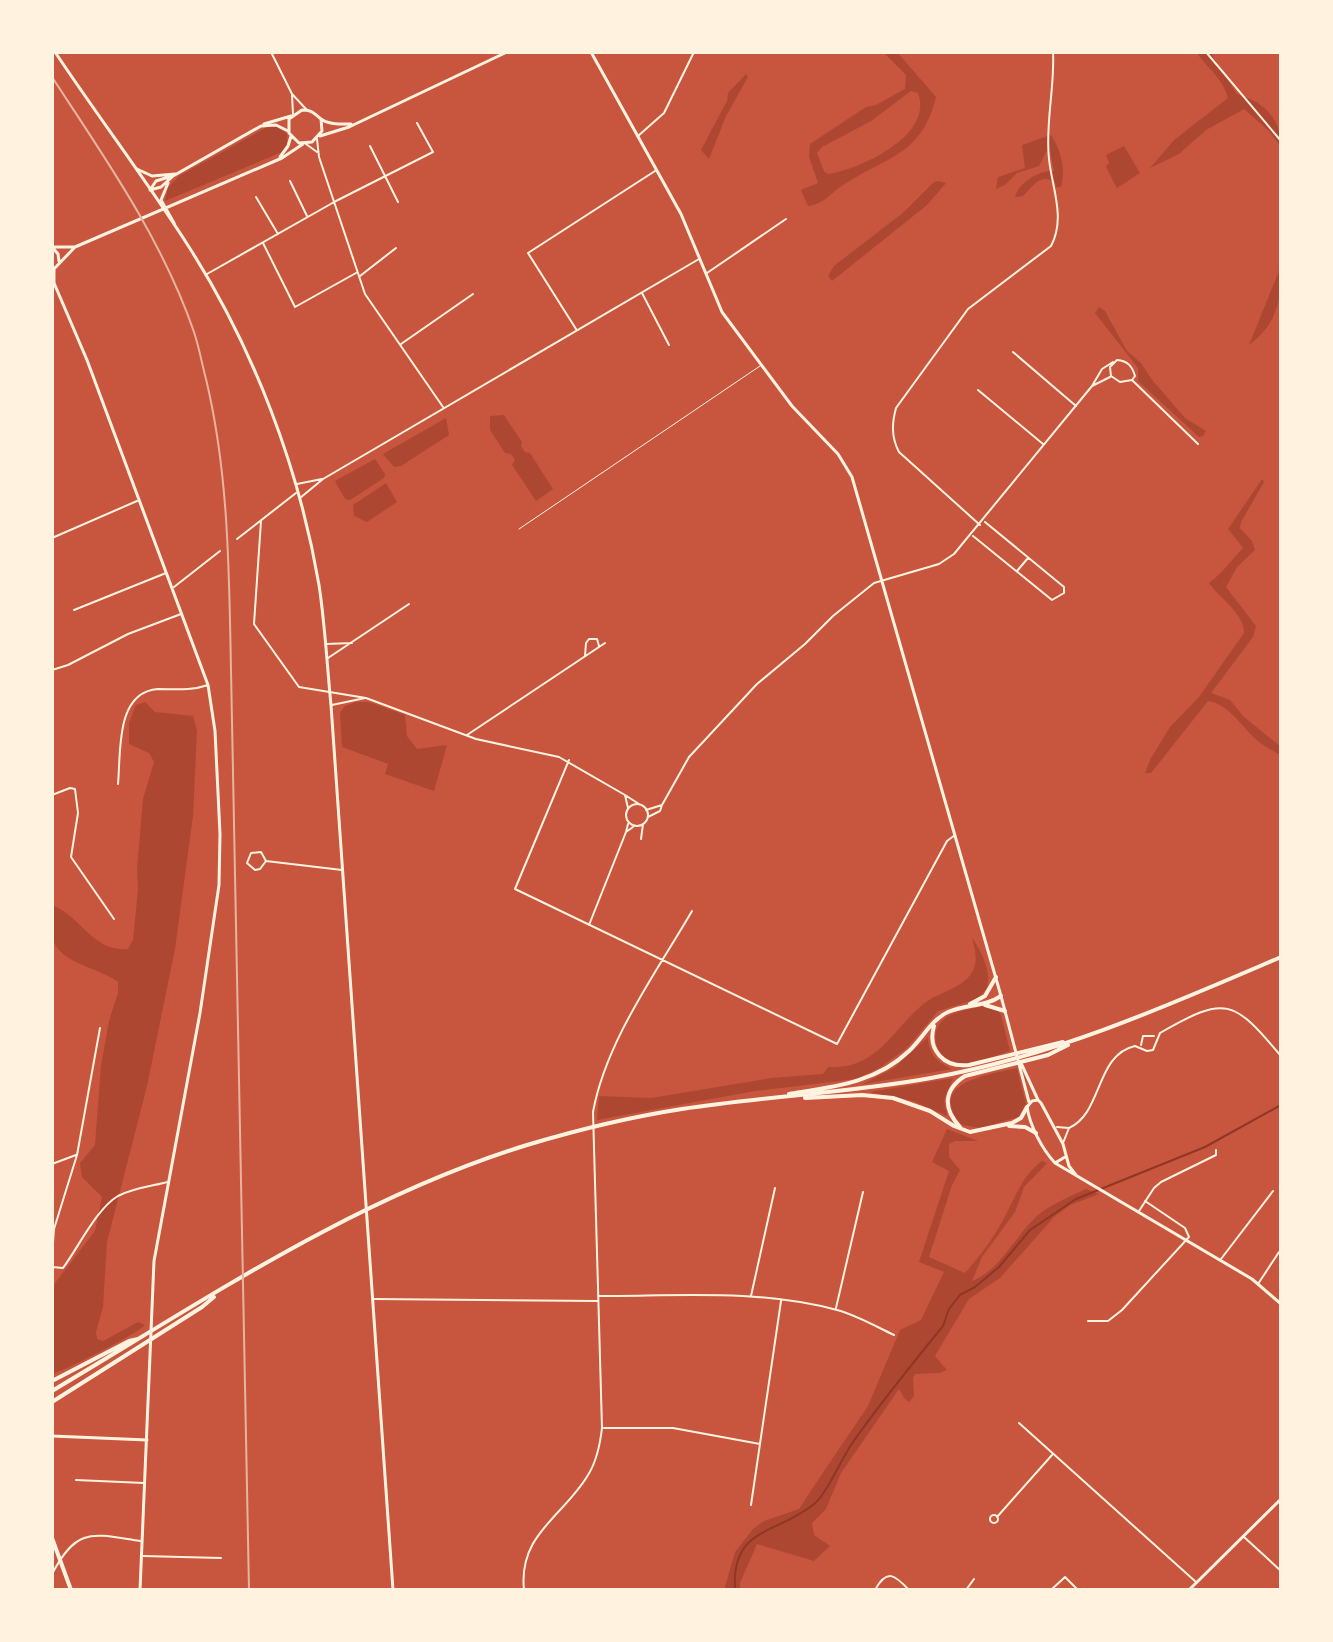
<svg xmlns="http://www.w3.org/2000/svg" width="1333" height="1642" font-family="Rubik,sans-serif">
  <style>
    .green { fill: #ae4732; fill-rule: evenodd }
    .lines { fill: none; stroke-linecap: round; stroke-linejoin: round }
    .stream { stroke: #8f3625; stroke-width: 2 }
    .service { stroke: #fff3e0; stroke-width: 1 }
    .minor { stroke: #fff3e0; stroke-width: 2 }
    .tertiary { stroke: #fff3e0; stroke-width: 3 }
    .secondary { stroke: #fff3e0; stroke-width: 3 }
    .trunk { stroke: #fff3e0; stroke-width: 4 }
    .rail { stroke: #e9b49f; stroke-width: 2 }
  </style>
  <rect width="100%" height="100%" fill="#c8553d"/>
  <path class="green" d="M883 52H897L936 97C922 155 888 156 845 184 831 192 825 204 808 206L801 190 818 183 809 157 810 144 866 107 876 105 905 89 906 75ZM911 91 918 93C934 135 861 169 828 174L824 171 817 153 822 147 871 121Z
    M1196 52H1210L1237 94C1264 102 1281 118 1281 147L1269 131 1244 109 1206 130 1179 154 1150 168 1174 140 1228 98C1222 77 1209 70 1196 52Z
    M746 74 748 77 726 116 709 159 701 150 727 101 728 93Z
    M269 126 277 127 287 134V145L282 152 165 201 168 188 179 176Z
    M1051 135C1061 151 1066 168 1061 187H1056L1055 182C1040 173 1033 186 1023 196L1015 197C1018 183 1039 170 1054 171L1050 151 1046 152 1039 166 1017 173 1005 185 996 189 998 177 1025 168 1022 145Z
    M1124 146 1140 173 1117 188 1106 167 1109 163 1106 155Z
    M938 181 946 183 927 205 832 281 828 276 834 266 904 212 934 182Z
    M1281 266C1281 302 1278 322 1249 345Z
    M1099 307 1105 311 1127 351 1141 363 1153 381 1185 418 1206 431 1203 436 1199 437 1138 381V368L1095 313Z
    M504 415 522 442 521 446 525 452 530 453 553 489 536 501 512 465 515 460 511 454 505 453 490 430V416Z
    M446 418 449 435 401 466 394 467 383 454Z
    M375 459 385 474 384 478 350 500 345 499 335 481Z
    M1262 479 1264 482 1241 522 1240 528 1252 541 1255 550 1237 567 1226 587 1256 626 1253 637 1211 693 1230 700 1244 717 1281 747V755C1273 751 1265 747 1258 741 1241 727 1231 705 1208 701L1151 773H1145L1151 758 1170 727 1199 697 1244 633C1245 614 1219 598 1209 583 1223 573 1231 560 1243 548L1228 529Z
    M386 483 397 502 367 522 354 516 353 505Z
    M145 702 155 712 193 716 197 731 193 816 175 949 147 1086 107 1242 103 1307 96 1332 97 1339 103 1341 138 1322 145 1325C139 1333 64 1371 52 1374V1295L55 1283 95 1231 102 1197 82 1177 80 1163 95 1145 101 1066 109 1021 118 993V982C98 967 59 964 52 937 50 927 52 914 52 905 81 916 92 952 128 949L133 940 138 889 137 869 143 799 154 762 149 753 129 744V723L136 705Z
    M356 702H369L405 715 407 736 417 749 447 745 434 791 385 774 388 764 342 747 340 713 345 706Z
    M972 937C980 951 992 969 987 988L977 999 938 1011 907 1048 881 1067 856 1079 755 1091 597 1120 599 1096 651 1098 771 1078 823 1074 828 1067C881 1070 894 1024 929 1000 942 992 962 987 971 974 979 963 975 949 972 937Z
    M982 1006 996 1009 1001 1015 1010 1051C995 1055 976 1065 961 1064 941 1064 927 1038 941 1022 950 1011 969 1010 982 1006Z
    M928 1037C928 1053 937 1062 952 1069L863 1084 894 1068Z
    M1017 1068 1026 1104 1018 1117 981 1128 962 1125C925 1083 987 1075 1017 1068Z
    M953 1078 944 1100 947 1116 913 1101 870 1092Z
    M947 1129 978 1141H955L949 1144V1157L960 1170 952 1185 929 1257 965 1273C979 1257 993 1239 1003 1220 1015 1199 1021 1176 1042 1161L1047 1163 1024 1187 1015 1212 982 1257 972 1281C998 1271 1012 1242 1031 1222 1045 1206 1067 1198 1086 1189L1099 1194 1070 1205 1054 1217 1000 1278 969 1299 935 1356 947 1370 939 1373 915 1374 913 1378 914 1396 909 1402 904 1398 899 1389 841 1473 826 1509 812 1523 814 1535 830 1546 814 1561 757 1544 740 1583V1590H724L735 1552 753 1529 764 1521 799 1509 818 1480 868 1406 900 1330 921 1320 944 1272 919 1262 949 1171 932 1162Z"/>
  <g class="lines">
    <path class="stream" d="M735 1590C731 1526 777 1535 814 1504 827 1494 842 1457 853 1442 881 1402 912 1364 943 1326L949 1309 960 1295 975 1287 999 1267 1030 1230 1076 1199 1205 1147 1281 1105"/>
    <path class="service" d="M519 529 760 366"/>
    <path class="minor" d="M271 52 292 94 306 109
      M1206 52 1281 141
      M292 95 293 114
      M638 136 664 113 694 52
      M317 139 319 157 365 294 443 407
      M306 144 317 152
      M370 146 398 202
      M290 181 307 216
      M256 197 278 234
      M263 243 295 307 356 273
      M707 273 786 219
      M207 274 336 201 433 152 417 123
      M360 276 396 248
      M642 293 669 345
      M576 329 528 253 655 171
      M401 344 473 294
      M1013 352 1076 406
      M1117 360C1128 361 1132 366 1135 376L1132 380 1120 382 1111 376 1110 367Z
      M1110 377 1092 386 1102 369 1113 362
      M1132 380 1198 444
      M978 390 1043 444
      M297 484 322 479
      M300 498 323 479 699 259
      M261 521 254 624 299 687 366 698 476 739 559 757 625 795
      M980 525 899 452C891 437 892 423 896 408L968 309 1051 246C1066 218 1052 188 1049 159 1045 123 1055 88 1053 52
      M973 536 1052 600 1064 593V587L985 522
      M52 538 137 501
      M237 539 296 493
      M1017 571 1028 558
      M174 587 220 551
      M74 610 166 573
      M326 644 352 643
      M585 656 586 643 589 639H597L599 646
      M328 658 409 604
      M52 670 68 665 128 634 181 614
      M332 705 365 698
      M467 735 605 643
      M569 760 515 889 837 1044 947 841 955 835
      M118 784C121 753 115 692 158 689 175 689 191 691 208 685
      M52 795 70 788 75 789 78 813 71 857 114 919
      M626 815a11 11 0 1 1 22 0a11 11 0 1 1-22 0Z
      M662 805 689 757 757 684 805 644 833 616 874 583 939 564 954 554 1092 386
      M628 808 625 795 639 804
      M646 810 662 805 660 811 648 817
      M628 824 626 832 633 827
      M641 839 643 824
      M266 861 260 869 255 870 247 863 251 853 261 852 266 861 342 870
      M589 925 626 832
      M1141 1045 1143 1036H1154
      M1057 1127 1069 1128 1063 1143
      M1069 1128C1103 1113 1095 1055 1135 1046L1147 1051 1153 1050 1160 1033C1226 995 1233 999 1281 1056
      M52 1164 76 1155
      M1139 1211 1154 1188 1161 1182 1216 1155V1150
      M52 1256 54 1229 77 1155 100 1028
      M1221 1259 1273 1191
      M52 1267 63 1268C78 1248 97 1208 118 1196 133 1188 152 1186 168 1182
      M1258 1284 1279 1252
      M598 1296C679 1296 759 1289 837 1310 856 1315 875 1326 894 1335
      M751 1296 775 1188
      M373 1299 597 1301
      M836 1308 863 1192
      M1088 1321H1108L1122 1310 1189 1237 1185 1228 1145 1201
      M1019 1423 1196 1582
      M604 1428H673L760 1444
      M76 1480 144 1483
      M751 1505 781 1301
      M990 1519a4 4 0 1 1 8 0a4 4 0 1 1-8 0Z
      M997 1517 1052 1455
      M1244 1537 1281 1571
      M143 1556 221 1558
      M52 1574C77 1526 93 1534 140 1541
      M524 1590C518 1534 564 1516 588 1475 597 1461 600 1445 602 1428L593 1112C606 1041 656 973 692 911
      M875 1590C887 1568 895 1575 909 1590
      M966 1590 974 1579
      M1051 1590 1065 1577 1078 1590"/>
    <path class="tertiary" d="M591 52 681 214 722 312 792 406 838 454 852 477 1001 996 1029 1102
      M321 119 322 131 312 142 299 143 289 133V119L302 110C313 110 313 113 321 119 329 125 341 124 351 124
      M264 124 291 116
      M320 136 349 127 507 52
      M280 157 288 146 291 136
      M137 169 152 176 175 174
      M168 183 161 200 174 223
      M150 190 161 187 173 176 261 126 276 125 288 131
      M150 190 156 181 172 176
      M52 247H75
      M52 247 58 254 59 261
      M54 269V283L87 360 208 685 215 731 220 834 219 885 200 1013 154 1261 140 1590
      M52 271 75 247 282 158 303 144
      M1021 1063 1038 1100
      M1065 1157 1055 1163C1042 1149 1030 1126 1027 1107L1032 1101 1038 1100 1041 1103 1063 1144 1069 1166 1076 1175
      M1055 1163 1252 1279 1281 1304
      M52 1436 147 1440
      M1189 1590 1281 1499"/>
    <path class="secondary" d="M55 52C99 118 147 181 189 247 253 347 299 467 319 585 325 624 327 665 331 705L393 1590"/>
    <path class="trunk" d="M970 1004 985 996 996 977
      M985 1005 1005 1011
      M934 1026C927 1050 944 1068 969 1065L1063 1042
      M789 1094C832 1087 876 1083 909 1051 922 1039 932 1019 948 1012 966 1004 985 1007 1001 996
      M805 1098 862 1095 893 1098 930 1111 954 1126 970 1132 1012 1123 1021 1118 1027 1107
      M1009 1126 1025 1127 1036 1133
      M960 1127C943 1109 943 1090 965 1076L1048 1055 1068 1045
      M52 1381 129 1341 138 1339
      M52 1391C205 1300 355 1198 527 1145 577 1130 630 1117 682 1109 765 1096 849 1093 931 1078 1054 1056 1167 1006 1281 957
      M52 1402 202 1307 214 1297
      M52 1538 71 1590"/>
    <path class="rail" d="M52 77C105 158 162 239 194 332 199 347 202 364 206 379 229 475 229 572 231 670L249 1590"/>
  </g>
  <rect width="1333" height="1642" fill="none" stroke="#fff3e0" stroke-width="108"/>
</svg>
